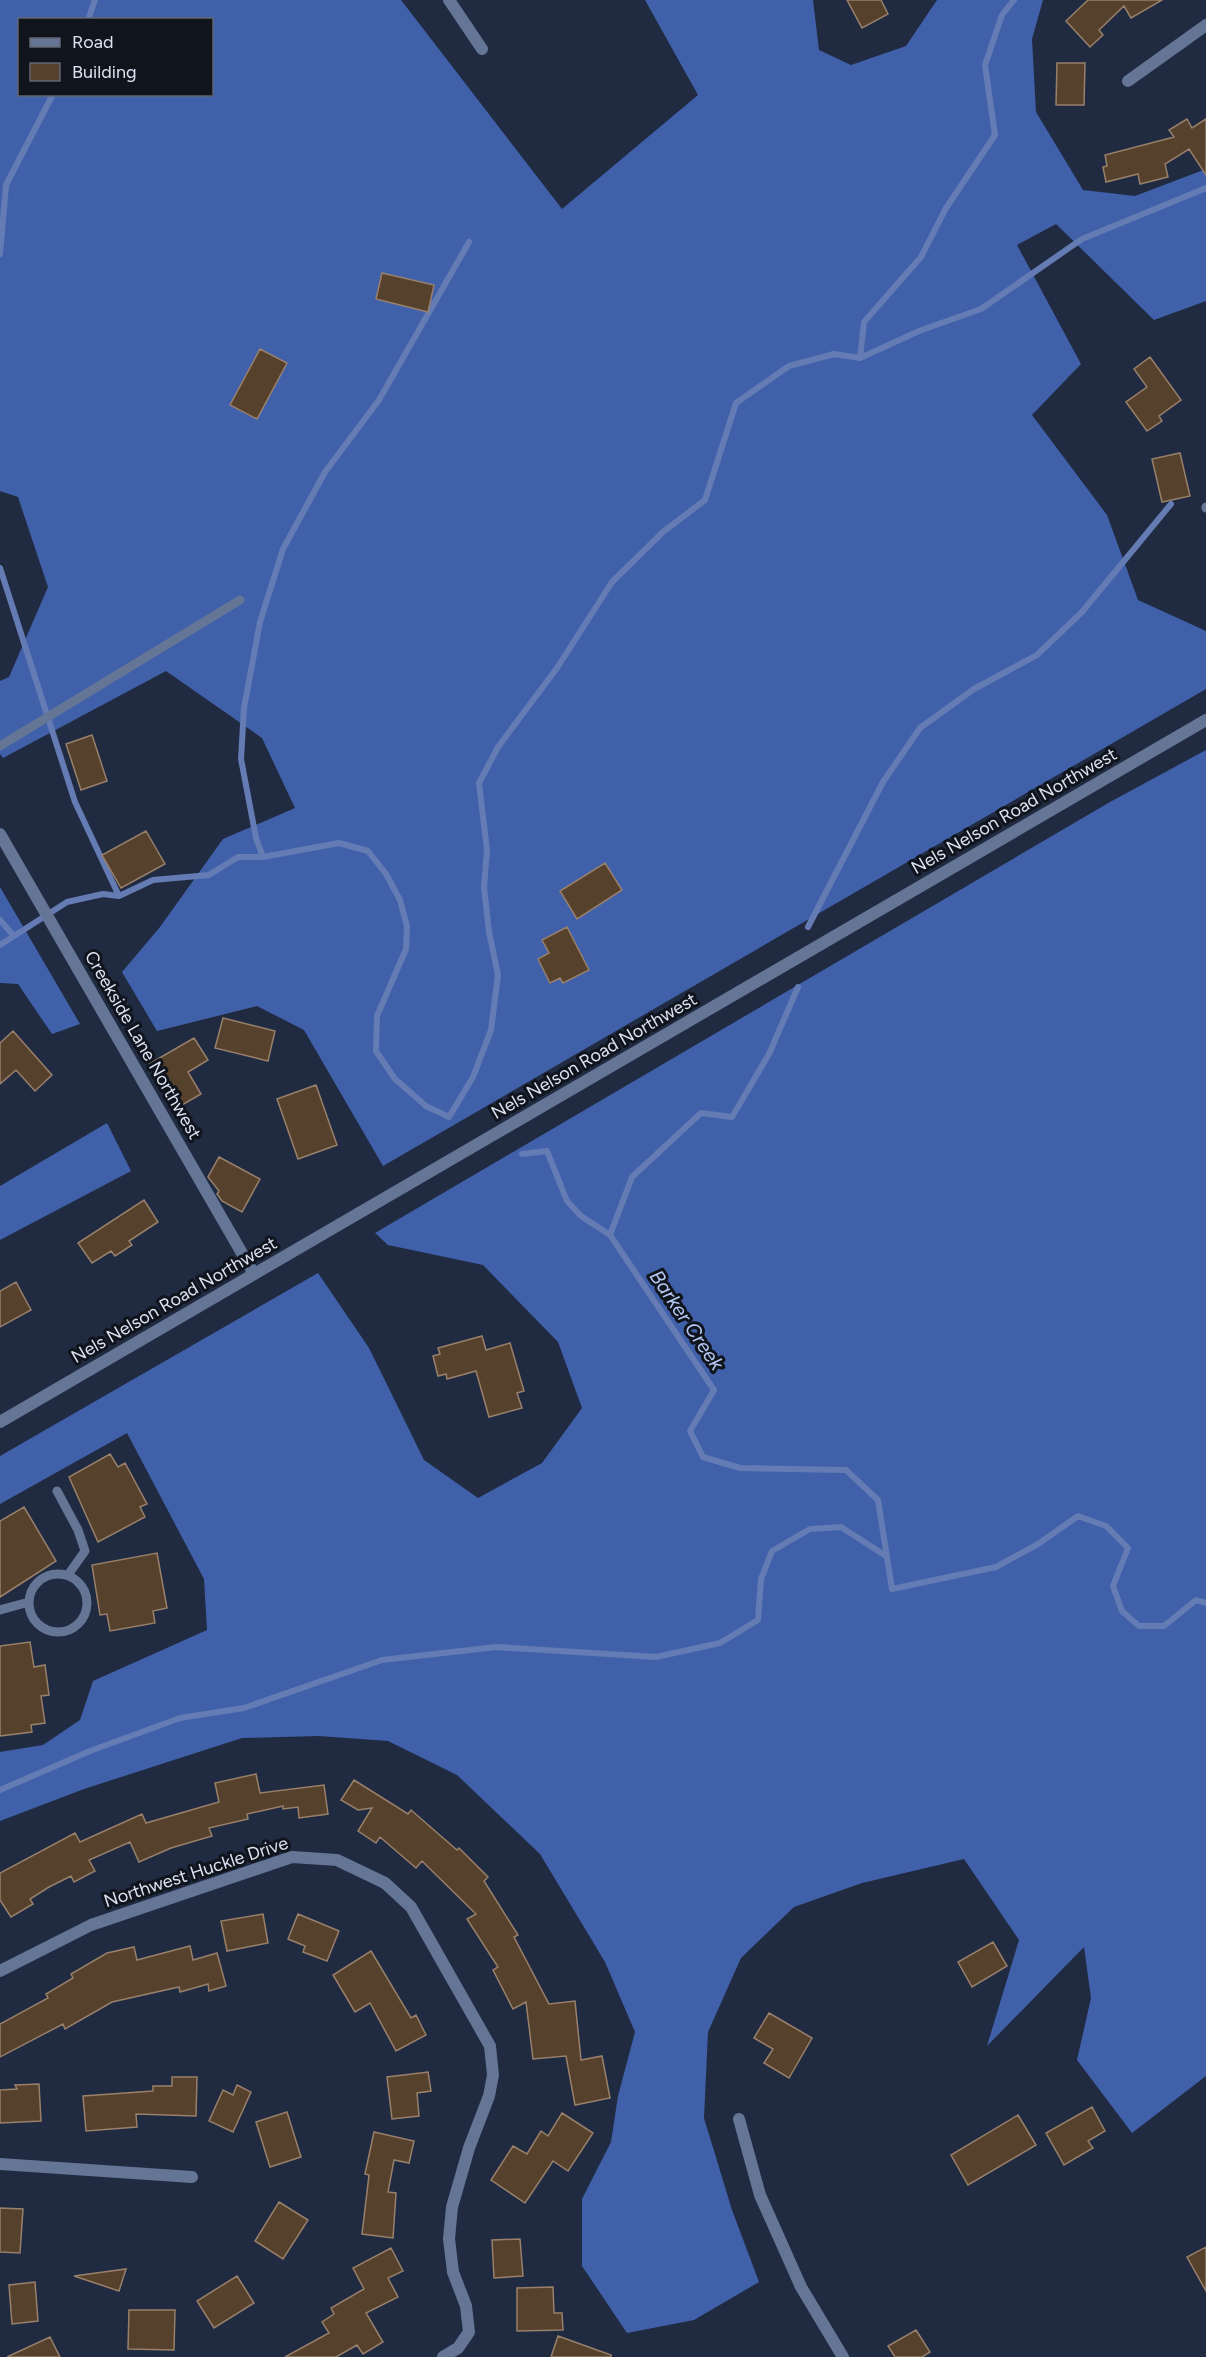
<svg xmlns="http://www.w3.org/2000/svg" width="1206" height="2357" font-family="Figtree,sans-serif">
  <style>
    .forest { fill: #4061aa; fill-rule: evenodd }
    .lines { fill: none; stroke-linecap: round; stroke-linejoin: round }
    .stream { stroke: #647cb3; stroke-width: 6 }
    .building { fill: #56412d; stroke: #98806b; stroke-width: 1.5 }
    .service { stroke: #647596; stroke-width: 9 }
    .minor { stroke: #647596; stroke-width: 12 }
    .tertiary { stroke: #647596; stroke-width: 12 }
    .labels { text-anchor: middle; stroke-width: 6; stroke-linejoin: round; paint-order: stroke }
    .street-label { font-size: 18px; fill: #dbe2f1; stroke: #0f141d }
    .water-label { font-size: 20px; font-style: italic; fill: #b5c9f2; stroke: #0f141d }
  </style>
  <rect width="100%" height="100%" fill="#202b41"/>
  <path class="forest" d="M0 0H401L562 209 698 95 645 0H813L819 50 851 65 906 46 937 0H1043L1032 39 1036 112 1083 190 1135 196 1206 169V301L1154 320 1056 224 1017 245 1081 364 1032 415 1107 515 1138 600 1206 631V689L383 1166 304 1030 257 1006 157 1031 122 972 160 927 223 839 295 808 262 738 166 671 3 758 0 754V681L9 677 48 587 18 497 0 491ZM20 20H212V94H20Z
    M1206 750V2076L1132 2133 1077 2060 1091 1998 1084 1947 987 2046 1019 1940 964 1859 862 1883 794 1907 741 1958 708 2032 704 2118 732 2210 759 2282 694 2320 627 2333 582 2266V2199L611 2142 618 2096 635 2032 605 1962 540 1854 457 1775 388 1741 319 1736 242 1738 84 1789 0 1821V1752L43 1745 80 1720 93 1681 207 1630 204 1579 127 1433 0 1504V1456L318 1273 369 1348 424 1460 478 1498 542 1463 582 1408 558 1342 483 1265 388 1245 375 1233 1110 802Z
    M0 887 80 1024 52 1034 18 984 0 983Z
    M107 1123 131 1171 0 1240V1186Z"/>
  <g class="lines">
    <path class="stream" d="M88 20 95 0
      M0 254 6 185 53 94
      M860 358 864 322 921 257 946 208 995 135 985 65 1002 15 1014 0
      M0 568 75 802 119 896
      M263 857 256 838 241 759 244 708 260 622 283 549 325 472 379 400 469 242
      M0 920 13 935
      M808 927 883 782 920 728 974 689 1037 655 1082 612 1171 504
      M0 945 67 902 103 894 119 896 153 880 209 875 238 857H263L339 843 368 851 386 874 400 900 407 926 406 949 377 1016 376 1051 395 1079 426 1106 449 1117 473 1077 491 1030 498 975 489 932 484 887 487 850 479 783 498 747 557 668 612 582 663 532 705 500 736 403 789 366 834 354 860 358 919 331 981 309 1082 239 1206 188
      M522 1154 547 1151 567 1201 581 1216 610 1235 714 1390 690 1431 703 1457 740 1468 846 1470 878 1500 892 1589 996 1567 1038 1544 1078 1516 1106 1526 1128 1548 1113 1586 1122 1611 1139 1626H1164L1196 1600 1206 1603
      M610 1235 632 1177 701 1113 732 1117 769 1054 798 987
      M0 1790 90 1751 180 1718 244 1708 382 1660 496 1647 656 1657 720 1643 758 1620 761 1579 772 1551 810 1529 841 1527 886 1556"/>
  </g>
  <path class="building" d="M847 0H881L888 14 862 28Z
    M1088 0H1162L1131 18 1124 6 1099 30 1103 35 1090 47 1066 21Z
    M1057 63H1085L1084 105H1056Z
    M1187 119 1192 128 1206 119V175L1189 149 1165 164 1168 177 1140 184 1138 174 1106 182 1103 167 1107 166 1105 155 1174 137 1169 130Z
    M382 273 434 285 428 312 376 299Z
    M260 349 287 363 257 419 230 405Z
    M1150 357 1181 400 1159 416 1162 421 1147 431 1126 402 1147 387 1134 369Z
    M1180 453 1190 496 1162 502 1152 459Z
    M92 735 107 781 81 790 66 744Z
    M146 831 165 864 121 888 102 855Z
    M605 863 622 890 577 919 560 891Z
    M567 927 589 970 563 983 560 978 550 983 538 959 549 953 542 940Z
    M223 1018 275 1031 268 1061 215 1048Z
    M13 1031 52 1075 35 1091 16 1070 0 1084V1043Z
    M194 1038 208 1060 188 1072 201 1094 175 1109 149 1064Z
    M316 1085 337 1145 298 1159 277 1099Z
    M219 1157 260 1179 242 1212 222 1201 217 1194 219 1191 208 1177Z
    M144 1200 158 1222 129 1241 132 1245 115 1256 111 1251 92 1263 78 1243Z
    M16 1282 31 1310 0 1327V1291Z
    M482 1336 486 1350 510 1343 524 1391 517 1393 522 1408 489 1417 476 1371 447 1379 446 1374 438 1376 433 1356 440 1354 438 1348Z
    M110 1454 118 1467 125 1463 147 1504 140 1507 145 1517 98 1542 69 1477Z
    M24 1507 56 1561 0 1597V1521Z
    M157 1553 167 1608 153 1611 155 1623 110 1631 107 1614 100 1615 92 1565Z
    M30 1642 34 1667 45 1665 49 1695 41 1696 45 1723 31 1725 32 1732 0 1736V1646Z
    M256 1774 260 1793 324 1785 328 1814 299 1818 298 1807 283 1809V1806L247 1814 248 1819 209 1828 212 1836 171 1848 139 1862 130 1842 89 1860 95 1871 74 1882 71 1876 49 1887 30 1899 33 1904 11 1917 0 1900V1873L75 1833 80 1842 142 1814 146 1823 219 1802 215 1783Z
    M354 1780 408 1814 411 1810 457 1850 459 1848 488 1877 484 1881 518 1935 514 1937 549 2004 575 2001 581 2060 602 2056 610 2098 575 2105 566 2056 533 2059 526 2002 513 2009 493 1970 498 1967 467 1919 476 1914 422 1861 416 1868 380 1837 376 1843 358 1831 372 1808 358 1810 341 1800Z
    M263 1914 268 1943 227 1951 221 1921Z
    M298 1914 339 1931 327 1961 303 1952 305 1946 288 1939Z
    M993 1942 1007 1966 972 1987 958 1962Z
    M190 1946 193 1960 217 1953 226 1986 209 1991 208 1984 180 1992 179 1987 112 2002 65 2029 63 2024 0 2057V2024L48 1998 46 1994 73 1978 71 1974 107 1953 134 1947 137 1960Z
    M371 1951 411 2018 416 2015 426 2035 396 2051 370 2003 355 2012 333 1975Z
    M769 2013 812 2038 789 2078 764 2063 773 2049 754 2038Z
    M428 2072 431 2091 417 2093 419 2116 392 2119 387 2077Z
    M172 2077H197L196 2116 136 2114 137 2127 86 2131 83 2096 153 2091V2086H172Z
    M39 2084 41 2121 0 2123V2090L17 2089 15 2085Z
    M237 2085 251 2092 233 2132 209 2121 223 2090 233 2095Z
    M1092 2107 1105 2131 1088 2141 1093 2148 1064 2165 1046 2133Z
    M287 2112 301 2157 270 2167 256 2122Z
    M562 2113 593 2133 568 2171 553 2161 525 2203 491 2180 513 2146 527 2154 541 2131 548 2136Z
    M1018 2115 1036 2145 968 2185 951 2155Z
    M374 2132 414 2141 409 2163 394 2160 388 2192 396 2193 393 2238 362 2234 369 2175 365 2174Z
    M279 2202 308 2220 283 2259 255 2241Z
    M0 2208 23 2209 20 2253 0 2252Z
    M520 2239 523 2276 494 2278 492 2240Z
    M1206 2247V2291L1187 2257Z
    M391 2248 403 2271 388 2278 398 2297 366 2313 383 2342 363 2354 357 2345 336 2357H285L329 2333 322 2322 334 2314 331 2308 364 2289 353 2268Z
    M126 2269 119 2291 74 2276Z
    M237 2276 254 2303 214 2328 197 2301Z
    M35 2282 38 2321 12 2324 9 2285Z
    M553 2287 554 2313H562L563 2330 517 2331V2288Z
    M129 2310H175L174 2350 128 2349Z
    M916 2330 930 2352 922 2357H895L888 2346Z
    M558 2336 611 2355V2357H551Z
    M50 2337 60 2357H7Z"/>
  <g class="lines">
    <path class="service" d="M1206 508V507
      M0 746 240 600
      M57 1491 78 1530 85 1551 68 1575
      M29 1603a29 29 0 1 1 58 0a29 29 0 1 1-58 0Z
      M0 1610 29 1602"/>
    <path class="minor" d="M449 0 482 49
      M1128 81 1206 25
      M0 834 254 1274
      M0 1971 91 1925 292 1857 337 1860 385 1883 411 1907 490 2046 493 2075 489 2096 469 2148 452 2207 449 2239 453 2272 466 2306 469 2332 458 2348 443 2357
      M739 2119 760 2195 801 2287 843 2357
      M0 2164 192 2177"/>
    <path class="tertiary" d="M0 1422 1206 720"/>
  </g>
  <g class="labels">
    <g class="street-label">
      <text transform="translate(1014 811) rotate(-30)" y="6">Nels Nelson Road Northwest</text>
      <text transform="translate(143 1045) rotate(60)" y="6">Creekside Lane Northwest</text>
      <text transform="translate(594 1056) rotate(-30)" y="6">Nels Nelson Road Northwest</text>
      <text transform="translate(174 1300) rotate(-30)" y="6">Nels Nelson Road Northwest</text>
      <text transform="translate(196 1872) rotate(-18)" y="6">Northwest Huckle Drive</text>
    </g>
    <g class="water-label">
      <text transform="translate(687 1320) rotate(56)" y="7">Barker Creek</text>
    </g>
  </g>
  <rect x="18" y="18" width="195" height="78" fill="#0f141d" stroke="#616672" stroke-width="1.5"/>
  <rect x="30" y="38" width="30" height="9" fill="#647596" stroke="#616672" stroke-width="1.5"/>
  <text x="72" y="48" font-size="18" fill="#dbe2f1">Road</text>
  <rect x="30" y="63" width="30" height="18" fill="#56412d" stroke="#616672" stroke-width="1.5"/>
  <text x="72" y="78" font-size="18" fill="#dbe2f1">Building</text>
</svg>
